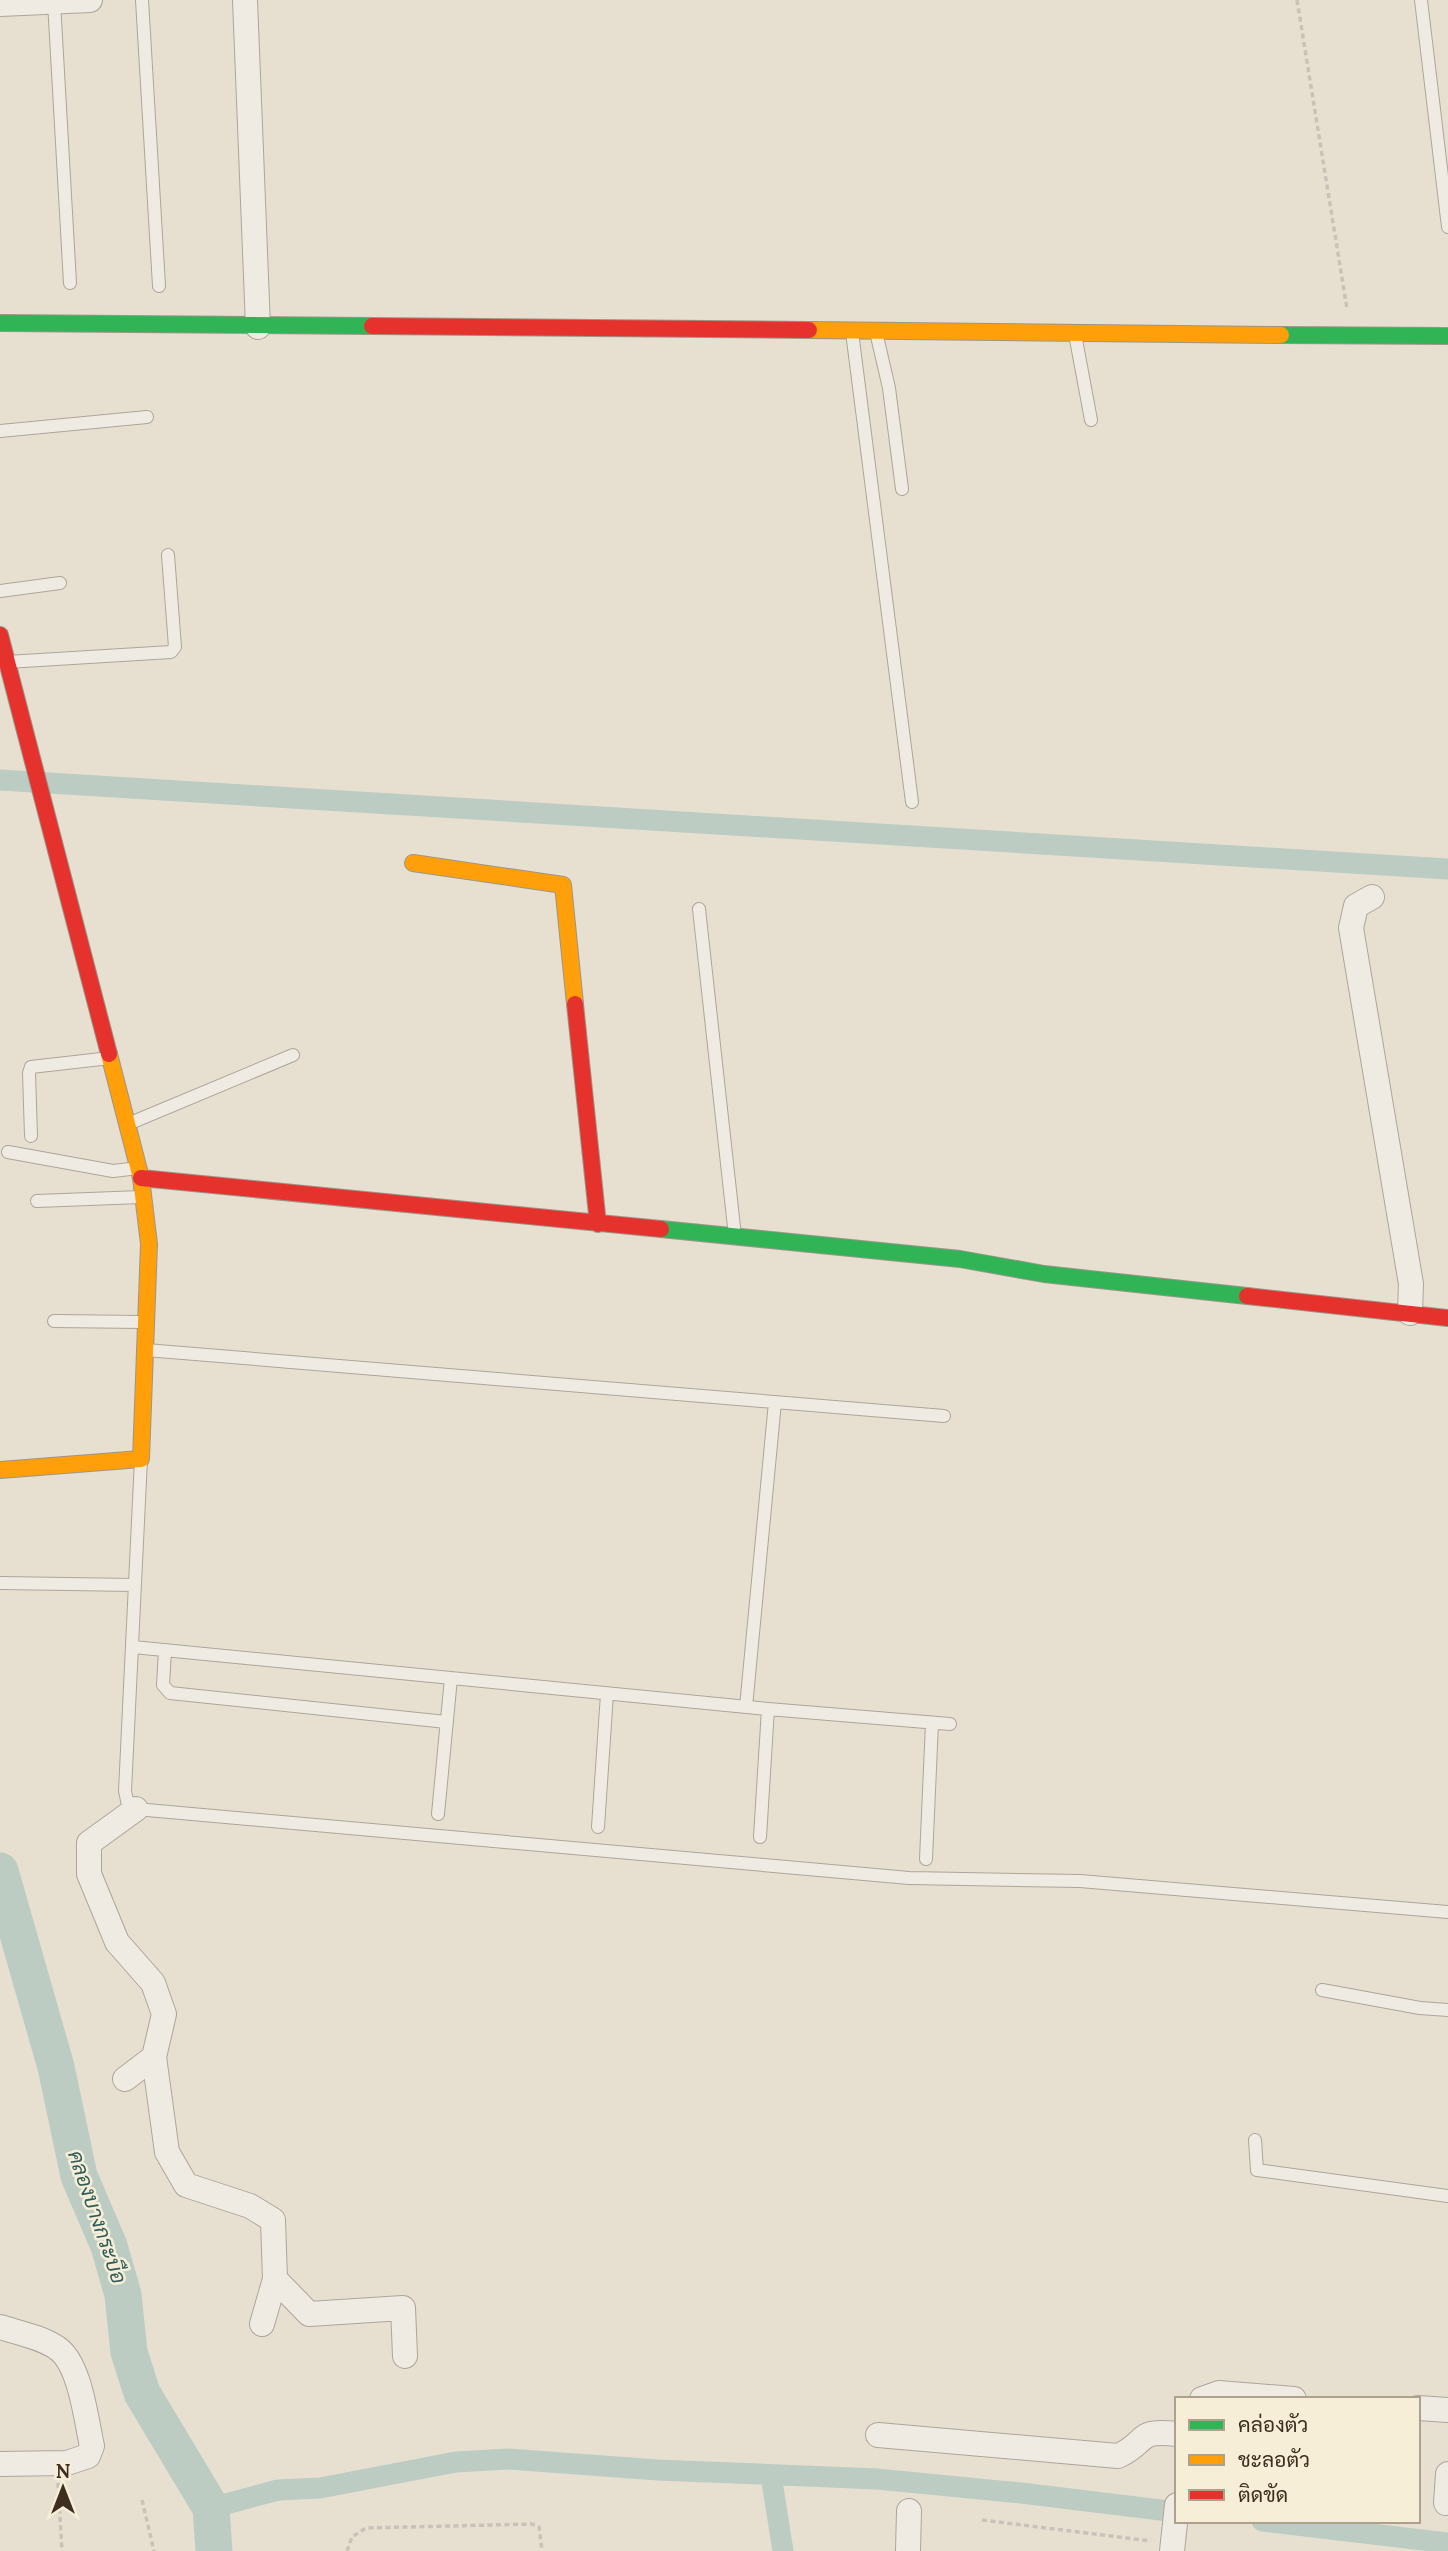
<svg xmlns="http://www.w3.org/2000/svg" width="1448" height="2551" font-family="Lora,Sarabun,serif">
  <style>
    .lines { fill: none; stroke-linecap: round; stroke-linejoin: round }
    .canal { stroke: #bcccc2; stroke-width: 21 }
    .river { stroke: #bcccc2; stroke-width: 37 }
    .lane-casing { stroke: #ada599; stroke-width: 14 }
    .street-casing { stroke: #ada599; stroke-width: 26 }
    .fast-casing { stroke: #9c958a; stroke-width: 18 }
    .slow-casing { stroke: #9c958a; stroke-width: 18 }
    .jam-casing { stroke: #9c958a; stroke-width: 18 }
    .path { stroke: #c8c2b9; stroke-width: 3.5; stroke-dasharray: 5 3.5; stroke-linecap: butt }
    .lane { stroke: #efebe3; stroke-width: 12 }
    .street { stroke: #efebe3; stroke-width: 24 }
    .fast { stroke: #30b455; stroke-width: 16 }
    .slow { stroke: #ff9f0a; stroke-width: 16 }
    .jam { stroke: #e5322d; stroke-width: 16 }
    .labels { text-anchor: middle; stroke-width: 5; stroke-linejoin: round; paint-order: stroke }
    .water-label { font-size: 21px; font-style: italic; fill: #2f5d5a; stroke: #f7eed8 }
  </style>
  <rect width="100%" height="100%" fill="#e7e0d1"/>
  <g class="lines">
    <path class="canal" d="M0 780 1448 869
      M771 2475 783 2551
      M211 2508 278 2490 320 2488 456 2462 508 2459 658 2470 877 2479 1021 2493 1177 2512
      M1262 2521 1448 2543"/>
    <path class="river" d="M0 1871 56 2067 79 2176 109 2246 123 2295 129 2352 142 2393 211 2508 214 2551"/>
    <g class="lane-casing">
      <path id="lane" d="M142 0 159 286
        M1421 0 1448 227
        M54 2 70 283
        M852 332 912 802
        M876 332 889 388 902 489
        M1075 334 1091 420
        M0 431 147 417
        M0 591 60 583
        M7 662 171 652 175 647 168 555
        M699 909 735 1236
        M128 1124 293 1055
        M31 1136 29 1073 31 1067 110 1058
        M8 1152 113 1171 138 1168
        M37 1201 141 1197
        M54 1321 143 1322
        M146 1350 944 1416
        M141 1459 125 1791 128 1805 136 1809 909 1878 1080 1881 1448 1912
        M0 1583 135 1585
        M133 1647 768 1709 950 1724
        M165 1650 163 1685 170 1693 446 1722
        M746 1707 775 1402
        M438 1814 451 1678
        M598 1827 607 1694
        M760 1837 768 1709
        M926 1859 932 1723
        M1322 1990 1420 2008 1448 2010
        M1255 2140 1257 2170 1448 2196"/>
    </g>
    <g class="street-casing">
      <path id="street" d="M245 0 258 327
        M0 4 90 0
        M1372 897 1356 906 1351 928 1411 1284 1410 1313
        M154 2057 167 2152 186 2185 250 2206 273 2220 275 2279 262 2324
        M125 2079 154 2057 164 2014 153 1983 117 1942 89 1874V1843L136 1809
        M275 2279 309 2314 403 2308 405 2356
        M0 2327C19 2333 41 2337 57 2348 80 2363 86 2419 92 2446L88 2456 67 2463 0 2464
        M1202 2399 1219 2393 1294 2399
        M1418 2408 1448 2410
        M878 2435 1118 2456C1149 2442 1134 2429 1177 2434
        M1446 2503 1448 2474
        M908 2551 909 2511
        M1172 2551 1177 2505"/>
    </g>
    <g class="fast-casing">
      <path id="fast" d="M0 323 372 326
        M1281 335 1448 336
        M661 1229 960 1259 1044 1274 1247 1296"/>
    </g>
    <g class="slow-casing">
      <path id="slow" d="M809 330 1281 335
        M413 863 563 885 575 1004
        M0 1470 141 1459 149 1244 141 1178 109 1054"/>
    </g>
    <g class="jam-casing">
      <path id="jam" d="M372 326 809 330
        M0 635 109 1054
        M575 1004 598 1224
        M141 1178 661 1229
        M1247 1296 1448 1318"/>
    </g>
    <path class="path" d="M1297 0 1347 309
      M58 2483 62 2551
      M142 2500 154 2551
      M982 2520 1151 2541
      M347 2551 352 2537 366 2528 532 2524 539 2527 542 2551"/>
    <use href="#lane" class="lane"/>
    <use href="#street" class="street"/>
    <use href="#fast" class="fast"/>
    <use href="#slow" class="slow"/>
    <use href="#jam" class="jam"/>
  </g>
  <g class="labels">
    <g class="water-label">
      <text transform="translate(97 2217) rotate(71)" y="7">คลองบางกระบือ</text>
    </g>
  </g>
  <rect x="1175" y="2397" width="245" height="126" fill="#f7eed8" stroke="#ada18e" stroke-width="2"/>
  <rect x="1189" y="2420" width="35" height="10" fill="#30b455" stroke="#ada18e" stroke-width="2"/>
  <text x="1238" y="2432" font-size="21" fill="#3d2e20">คล่องตัว</text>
  <rect x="1189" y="2455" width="35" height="10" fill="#ff9f0a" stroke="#ada18e" stroke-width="2"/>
  <text x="1238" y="2467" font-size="21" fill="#3d2e20">ชะลอตัว</text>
  <rect x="1189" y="2490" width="35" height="10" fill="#e5322d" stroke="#ada18e" stroke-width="2"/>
  <text x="1238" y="2502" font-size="21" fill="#3d2e20">ติดขัด</text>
  <g transform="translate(63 2488)" stroke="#f7eed8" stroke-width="5" paint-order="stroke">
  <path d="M0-5L12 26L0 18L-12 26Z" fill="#3d2e20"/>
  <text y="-10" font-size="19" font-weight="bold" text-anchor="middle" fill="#3d2e20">N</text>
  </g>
</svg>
